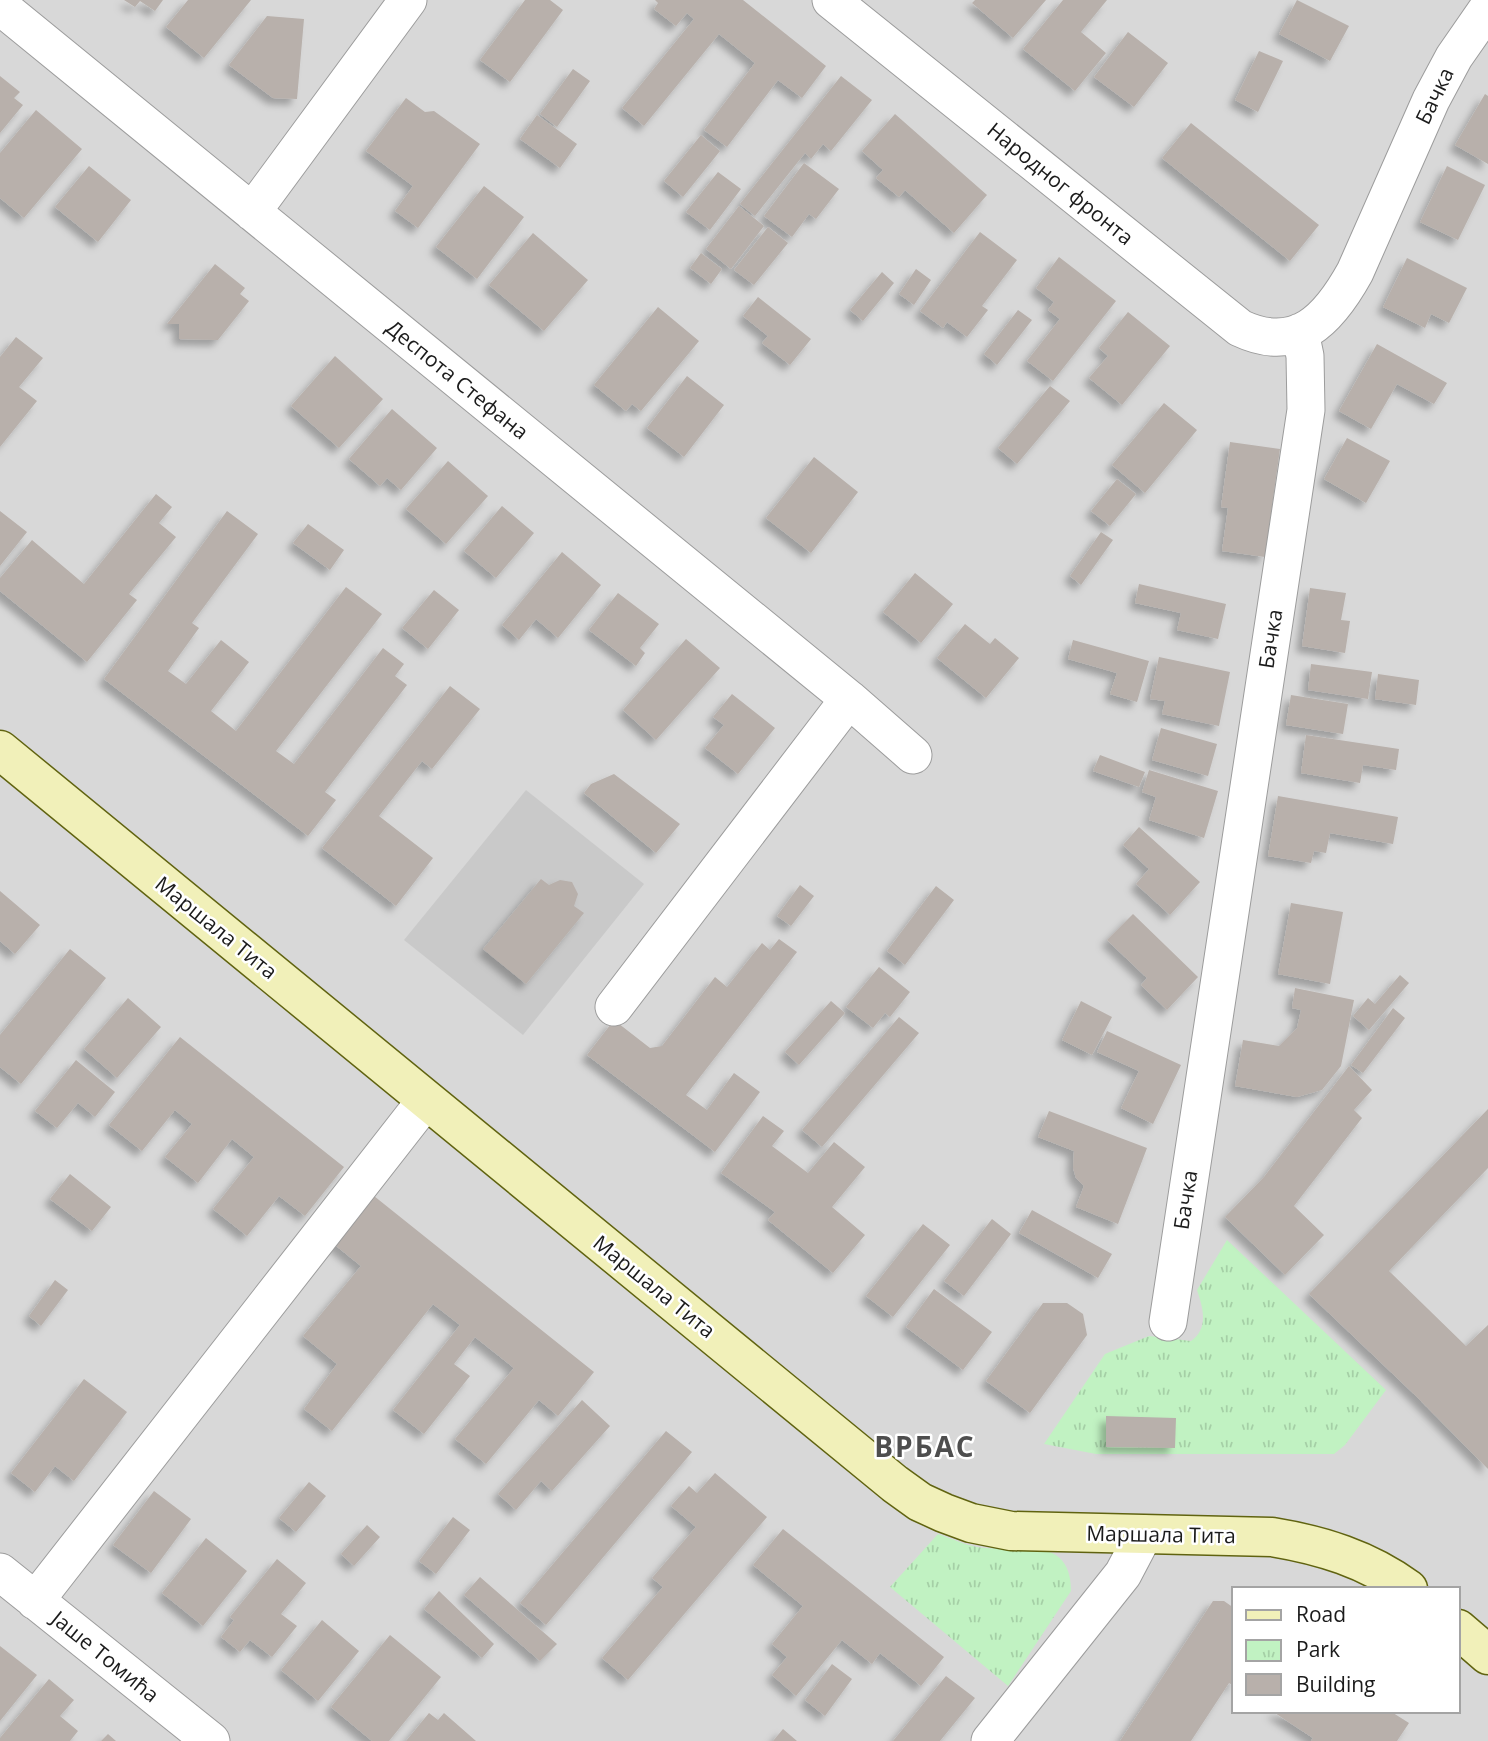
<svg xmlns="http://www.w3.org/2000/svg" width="1488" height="1741" font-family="'Open Sans',sans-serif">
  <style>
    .residential { fill: #d8d8d8; fill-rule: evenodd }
    .religious { fill: #c9c9c9 }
    .park { fill: url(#park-tufts) }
    .building { fill: #b8b0ab; filter: url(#shadow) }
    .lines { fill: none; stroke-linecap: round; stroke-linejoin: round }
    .street-casing { stroke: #9c9c9c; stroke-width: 39 }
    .secondary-casing { stroke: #606310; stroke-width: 41 }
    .street { stroke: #fff; stroke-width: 37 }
    .secondary { stroke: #f1f0b9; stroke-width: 38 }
    .labels { text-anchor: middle; stroke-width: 5; stroke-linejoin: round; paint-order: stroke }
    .street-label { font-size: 21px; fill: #1b1b1b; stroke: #fff }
    .district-label { font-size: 28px; font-weight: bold; letter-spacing: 2px; fill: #4e4e4e; stroke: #fff }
  </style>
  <defs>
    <pattern id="park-tufts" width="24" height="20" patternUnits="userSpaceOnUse" patternTransform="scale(1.75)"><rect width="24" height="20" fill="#c1f2c2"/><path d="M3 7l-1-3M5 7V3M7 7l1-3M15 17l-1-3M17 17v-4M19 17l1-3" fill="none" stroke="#a5cfa6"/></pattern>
    <filter id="shadow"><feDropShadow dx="-6" dy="6" stdDeviation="3.5" flood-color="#0004"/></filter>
  </defs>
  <rect width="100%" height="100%" fill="#ebe7e1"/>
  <path class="residential" d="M0 0H1488V1741H0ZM1234 1589H1458V1711H1234Z"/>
  <path class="religious" d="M526 790 644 884 523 1035 404 940Z"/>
  <path class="park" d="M1227 1240 1386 1390 1345 1445 1334 1454H1096L1044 1444 1105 1354 1149 1336 1191 1341C1209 1328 1203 1308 1197 1290Z
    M938 1534C953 1539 969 1547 984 1548 1021 1551 1071 1535 1071 1591L1008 1686 890 1587Z"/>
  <path class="building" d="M124 0H163L155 11 140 1 135 7Z
    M188 0H251L204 58 166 27Z
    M525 0H550L563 10 510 82 480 60Z
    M655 0H743L826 66 802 98 778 80 727 147 704 130 755 63 719 34 644 126 622 108 694 19 687 13 676 26 654 9 658 3Z
    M975 0H1046L1013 38 972 3Z
    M1063 0H1107L1081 32 1106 53 1075 91 1023 49Z
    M1297 0 1349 26 1330 61 1279 34Z
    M267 16 304 19 297 99 273 98 229 65Z
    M1128 32 1168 63 1134 107 1094 77Z
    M1259 51 1283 61 1258 112 1235 100Z
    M573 69 590 81 557 127 540 114Z
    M0 76 20 92 14 98 23 105 0 133Z
    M841 76 872 100 831 151 823 144 811 159 805 153 755 216 740 204Z
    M1485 94 1488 96V164L1455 145Z
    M406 98 425 112 434 111 480 144 418 228 395 211 413 186 366 151Z
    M36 110 82 149 24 218 0 198V153Z
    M895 114 987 195 954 233 905 190 899 197 876 178 883 170 862 151Z
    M537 115 577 144 560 168 520 139Z
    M1191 123 1319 225 1290 261 1162 158Z
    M701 135 720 151 683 197 664 181Z
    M804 163 839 189 816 219 809 214 792 237 764 216Z
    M89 166 131 200 98 242 55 207Z
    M1447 166 1485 185 1458 240 1420 222Z
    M718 172 741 189 710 230 686 212Z
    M484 186 524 217 477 279 436 247Z
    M739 206 764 226 731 269 706 249Z
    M768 227 788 243 754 285 734 270Z
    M980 232 1017 260 982 306 988 310 967 337 947 322 943 328 920 311Z
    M533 233 588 280 544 331 489 285Z
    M701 253 722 269 711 284 690 268Z
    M1059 257 1116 301 1053 381 1027 361 1060 319 1048 310 1054 302 1036 288Z
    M1407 258 1467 288 1449 323 1431 314 1425 328 1383 307Z
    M215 264 245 288 240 294 249 301 218 340 179 339V324H167Z
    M916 269 931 280 914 305 899 294Z
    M882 272 894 283 863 321 850 310Z
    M758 297 811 339 790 365 762 343 768 336 743 316Z
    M658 307 699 341 641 411 632 404 626 411 594 385Z
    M1018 310 1032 320 997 365 984 354Z
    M1128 312 1170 346 1122 405 1089 378 1108 356 1099 348Z
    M16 337 43 358 19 387 37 401 0 447V357Z
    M1377 344 1447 383 1434 404 1397 384 1371 429 1339 411Z
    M335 356 383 399 339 448 291 406Z
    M687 376 724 405 684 457 647 428Z
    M1050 386 1070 401 1017 464 998 448Z
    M1164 403 1197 430 1145 493 1112 465Z
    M392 409 437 448 401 490 387 478 380 486 349 459Z
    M1347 438 1390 461 1366 503 1324 479Z
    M1230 442 1280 449 1265 557 1222 551 1228 508 1221 507Z
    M814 457 858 492 811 553 766 518Z
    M448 461 488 496 446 544 406 509Z
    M1117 479 1136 494 1110 526 1091 511Z
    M156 494 172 507 159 523 176 537 129 594 137 600 87 662 0 591V578L32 540 84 584Z
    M502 506 534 533 496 578 464 551Z
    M0 511 27 532 0 566Z
    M227 511 258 534 192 623 199 628 168 671 186 684 221 640 249 662 211 711 236 731 346 587 382 614 276 751 294 764 383 648 404 664 395 676 407 685 325 792 336 800 308 836 104 679Z
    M308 524 344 550 330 570 293 543Z
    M1101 532 1113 540 1081 585 1070 576Z
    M562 552 601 585 558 638 536 619 519 640 502 625Z
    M915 573 953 604 921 643 883 612Z
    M1139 584 1226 604 1218 639 1177 630 1181 613 1135 603Z
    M1310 588 1346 593 1341 620 1350 621 1345 653 1302 646Z
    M434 590 459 610 428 649 402 628Z
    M618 593 659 624 640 648 645 653 636 666 589 630Z
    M965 624 990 644 995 638 1019 658 986 698 937 658Z
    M686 639 720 668 656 740 623 710Z
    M1073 640 1149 661 1137 702 1110 694 1117 673 1068 659Z
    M1159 657 1230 672 1219 726 1162 714 1165 701 1150 699Z
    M1311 664 1372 672 1368 699 1308 690Z
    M1378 674 1419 680 1416 705 1375 699Z
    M450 686 480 709 432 769 422 761 379 816 433 858 396 906 322 848Z
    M732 694 775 728 738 774 705 748 724 725 713 717Z
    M1291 695 1348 704 1343 734 1286 725Z
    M1161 728 1217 744 1208 776 1152 760Z
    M1306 735 1399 749 1396 770 1363 765 1360 783 1301 773Z
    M1100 755 1145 772 1139 787 1093 771Z
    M1149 770 1218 791 1204 838 1149 820 1156 797 1142 792Z
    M614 774 680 824 656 853 584 793 591 784Z
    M1278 796 1398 817 1393 844 1330 833 1326 853 1314 851 1311 863 1268 856Z
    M1139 827 1200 882 1170 915 1136 884 1149 869 1123 845Z
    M541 879 549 885 560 880 572 882 578 894 574 906 584 913 526 984 483 949Z
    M800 885 814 896 791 926 777 916Z
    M936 886 954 900 905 965 887 951Z
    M0 891 40 925 15 954 0 941Z
    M1291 903 1343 912 1330 984 1278 974Z
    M1133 914 1198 977 1167 1010 1141 985 1147 978 1107 940Z
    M779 939 797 952 686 1095 707 1110 734 1073 760 1092 715 1152 587 1055 614 1020 650 1048 662 1046 715 977 727 987 762 943 770 950Z
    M70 949 106 978 21 1084 0 1067V1035Z
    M879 967 910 992 890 1017 885 1013 873 1028 846 1007Z
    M1400 975 1409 983 1369 1030 1353 1016 1368 998 1375 1004Z
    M1295 988 1354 1000 1341 1066 1322 1090 1297 1097 1235 1086 1243 1040 1279 1046 1297 1028 1301 1010 1292 1008Z
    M128 998 161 1027 117 1078 84 1049Z
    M831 1001 845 1013 799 1065 785 1052Z
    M1081 1001 1112 1017 1092 1055 1062 1040Z
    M1393 1008 1405 1018 1363 1073 1351 1065Z
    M899 1017 919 1033 822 1147 802 1130Z
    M1107 1031 1181 1065 1153 1124 1121 1108 1139 1071 1097 1052Z
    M180 1037 344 1167 305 1216 279 1196 247 1236 213 1209 254 1157 232 1139 198 1183 165 1157 192 1124 175 1110 142 1151 109 1125Z
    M76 1060 115 1092 95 1117 78 1103 57 1128 35 1111Z
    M1349 1066 1372 1090 1354 1110 1362 1118 1294 1206 1324 1235 1285 1275 1225 1217 1264 1177Z
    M1488 1109V1168L1389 1271 1466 1346 1488 1325V1469L1415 1395 1309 1294Z
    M1049 1111 1147 1148 1118 1224 1076 1207 1084 1186 1076 1178 1073 1168 1074 1151 1038 1137Z
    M763 1116 784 1131 772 1146 808 1173 834 1142 865 1167 832 1207 865 1235 833 1273 768 1220 775 1212 721 1173Z
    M70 1174 111 1207 92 1231 50 1199Z
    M369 1192 594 1372 558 1416 539 1400 486 1464 455 1439 514 1368 475 1337 454 1364 470 1376 424 1434 393 1410 460 1325 433 1304 332 1431 304 1409 337 1364 303 1336 361 1266 330 1241Z
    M1032 1210 1112 1254 1098 1278 1019 1233Z
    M992 1219 1011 1234 964 1296 944 1281Z
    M923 1224 950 1245 893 1317 866 1296Z
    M55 1280 68 1290 41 1326 29 1316Z
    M934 1289 992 1332 963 1370 906 1327Z
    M1043 1303H1067L1083 1314 1087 1335 1030 1413 986 1381Z
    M84 1379 127 1412 74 1481 55 1466 35 1492 11 1473Z
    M582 1400 610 1426 552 1491 541 1481 516 1510 498 1494Z
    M1106 1416 1176 1418 1175 1448 1106 1447Z
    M666 1431 692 1452 546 1625 520 1603Z
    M715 1473 767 1517 628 1680 602 1658 663 1587 652 1578 696 1527 671 1506 689 1486 697 1493Z
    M309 1482 326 1496 296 1532 279 1518Z
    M154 1491 191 1519 151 1573 113 1545Z
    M453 1517 470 1530 436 1574 419 1561Z
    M367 1525 380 1537 354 1566 341 1554Z
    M783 1529 944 1657 921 1686 880 1653 872 1664 842 1640 796 1696 772 1675 787 1657 772 1644 803 1606 753 1565Z
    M206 1538 247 1571 203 1626 162 1593Z
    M277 1559 306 1583 281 1614 297 1626 272 1657 250 1640 240 1652 221 1637 234 1620 230 1617Z
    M480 1577 557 1644 540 1661 464 1595Z
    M439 1591 494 1644 482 1658 424 1609Z
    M1213 1601H1224L1234 1608V1686L1229 1683 1191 1741H1120Z
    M322 1620 359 1651 318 1701 281 1670Z
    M390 1635 441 1677 389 1741H372L331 1707Z
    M0 1646 37 1675 0 1721Z
    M832 1664 852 1679 825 1716 805 1700Z
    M946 1676 975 1698 940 1741H893Z
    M49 1679 74 1700 60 1716 78 1731 70 1741H0V1738Z
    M1272 1711H1390L1409 1723 1397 1741H1311L1313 1738Z
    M429 1713 438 1720 444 1713 476 1741H406Z
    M783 1729 797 1741H773Z
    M108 1734 116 1741H101Z"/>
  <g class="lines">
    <g class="street-casing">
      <path id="street" d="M831 0 1240 328C1297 355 1329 319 1355 272L1431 100 1454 57 1488 8
        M0 6 849 699 913 755
        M252 212 408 0
        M614 1007 849 699
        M1168 1322 1306 410 1305 356 1300 332
        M0 1572 211 1741
        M35 1601 426 1100
        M990 1741 1123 1574 1144 1534"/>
    </g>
    <g class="secondary-casing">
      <path id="secondary" d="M0 750 895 1484 920 1502 944 1513 971 1523 1011 1531 1272 1537C1321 1545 1367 1559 1408 1589
        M1458 1629 1488 1655"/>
    </g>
    <use href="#street" class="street"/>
    <use href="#secondary" class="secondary"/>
  </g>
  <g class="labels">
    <g class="street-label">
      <text transform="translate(1435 96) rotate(-64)" y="7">Бачка</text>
      <text transform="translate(1060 184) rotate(39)" y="7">Народног фронта</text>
      <text transform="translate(457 380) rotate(39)" y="7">Деспота Стефана</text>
      <text transform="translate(1271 639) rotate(-81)" y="7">Бачка</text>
      <text transform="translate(216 928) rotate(39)" y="7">Маршала Тита</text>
      <text transform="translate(1186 1200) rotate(-81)" y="7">Бачка</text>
      <text transform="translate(654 1287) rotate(39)" y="7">Маршала Тита</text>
      <text transform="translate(1161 1535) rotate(1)" y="7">Маршала Тита</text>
      <text transform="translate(105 1657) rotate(39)" y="7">Јаше Томића</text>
    </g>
    <g class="district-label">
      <text x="925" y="1457">ВРБАС</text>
    </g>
  </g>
  <rect x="1232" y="1587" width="228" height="126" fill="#ffffff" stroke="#a4a4a4" stroke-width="2"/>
  <rect x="1246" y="1610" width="35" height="10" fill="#f1f0b9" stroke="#a4a4a4" stroke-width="2"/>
  <text x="1296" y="1622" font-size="21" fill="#1b1b1b">Road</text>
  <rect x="1246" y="1640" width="35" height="21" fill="url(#park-tufts)" stroke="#a4a4a4" stroke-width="2"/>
  <text x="1296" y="1657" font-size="21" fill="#1b1b1b">Park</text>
  <rect x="1246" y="1674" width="35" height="21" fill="#b8b0ab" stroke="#a4a4a4" stroke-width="2"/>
  <text x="1296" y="1692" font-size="21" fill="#1b1b1b">Building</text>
</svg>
